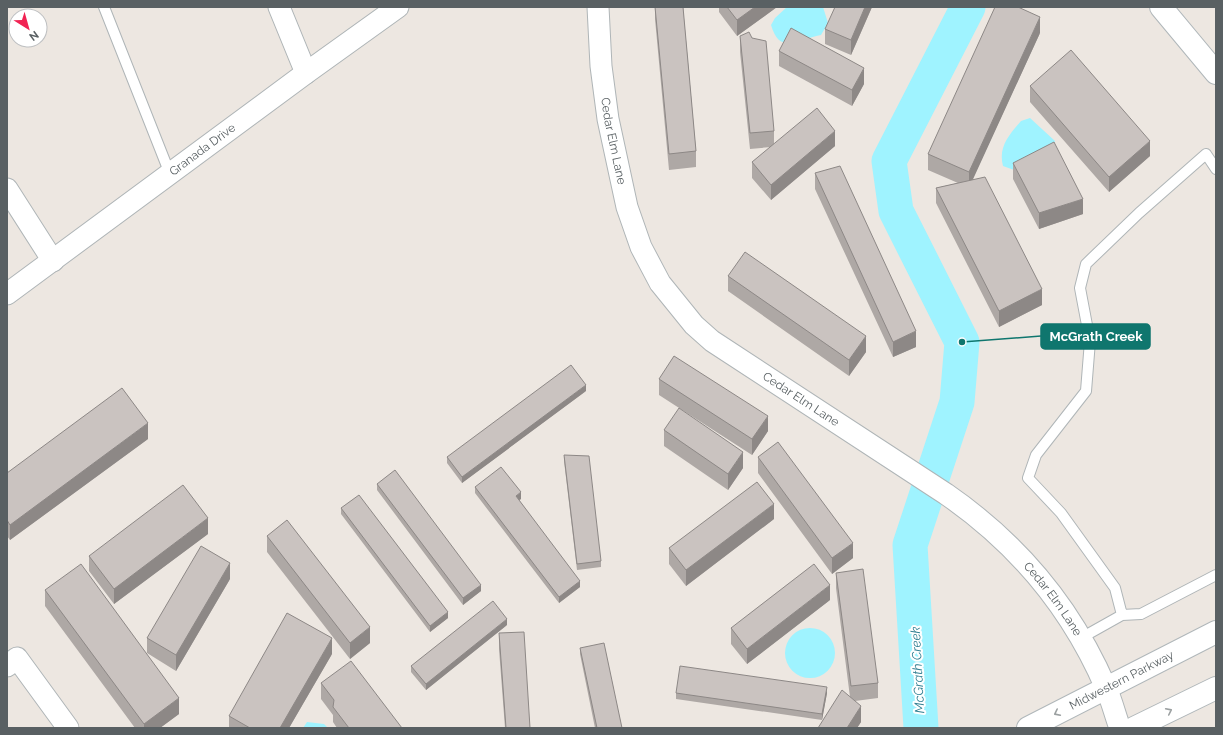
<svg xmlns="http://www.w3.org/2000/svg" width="1223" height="735" font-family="Raleway,sans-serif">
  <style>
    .water { fill: #9ff3ff }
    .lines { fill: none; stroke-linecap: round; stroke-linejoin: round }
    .river { stroke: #9ff3ff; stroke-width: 35 }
    .lane-casing { stroke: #afb5b7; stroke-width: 12 }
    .street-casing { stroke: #afb5b7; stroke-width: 23 }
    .secondary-casing { stroke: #b0b7ba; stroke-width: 24 }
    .lane { stroke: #fff; stroke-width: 10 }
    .street { stroke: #fff; stroke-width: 21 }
    .secondary { stroke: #fff; stroke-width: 22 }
    .wall { fill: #aea8a5 }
    .shaded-wall { fill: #8d8886 }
    .building { fill: #cac3c0; stroke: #8d8886 }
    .oneway { stroke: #9ba0a1 }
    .labels { text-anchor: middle; stroke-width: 4; stroke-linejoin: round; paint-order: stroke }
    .street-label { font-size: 12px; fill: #596063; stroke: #fff }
    .water-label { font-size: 13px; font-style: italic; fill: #2f7e91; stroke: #fff }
    .leader { fill: none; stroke: #0f766e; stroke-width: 1.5 }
    .callout-dot { fill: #0f766e; stroke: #fff; stroke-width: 1.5 }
    .callout { fill: #0f766e; stroke: #0f766e; stroke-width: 1.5 }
    .callout-label { font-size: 13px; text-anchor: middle; font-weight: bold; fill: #fff }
  </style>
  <rect width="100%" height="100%" fill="#ede7e1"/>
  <path class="water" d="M787 7H823L828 23 821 35C798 39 780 56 771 25L775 18Z
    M1030 118 1055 141 1052 149 1014 170 1003 166C998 147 1009 135 1021 121Z
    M785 653a25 25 0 1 1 50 0a25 25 0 1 1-50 0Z
    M307 722 324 724 328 728H303Z"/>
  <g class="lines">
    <path class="river" d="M921 728 910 545 957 402 962 342 896 211 889 161 968 7"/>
    <g class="lane-casing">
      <path id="lane" d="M104 7 170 174
        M1122 615 1141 614 1216 575
        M1081 638 1122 615 1115 588 1061 513 1028 478 1036 455 1086 391 1090 341 1080 288 1086 264 1139 213 1206 154 1216 169"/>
    </g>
    <g class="street-casing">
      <g id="street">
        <path d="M279 7 306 73"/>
        <path id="s1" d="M598 7 601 66 608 119 627 207 641 247 660 283 694 325 712 341 946 494C1017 543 1072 609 1106 688 1112 701 1115 715 1120 728"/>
        <path d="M7 189 53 261"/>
        <path id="s2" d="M7 294 306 73 398 7"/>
        <path d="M7 666 17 658 68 728"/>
      </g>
    </g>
    <g class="secondary-casing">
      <g id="secondary">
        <path d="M1161 7 1216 73"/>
        <path id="s3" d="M1028 728 1216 632"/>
        <path d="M1134 728 1216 688"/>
      </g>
    </g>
    <use href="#lane" class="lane"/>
    <use href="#street" class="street"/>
    <use href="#secondary" class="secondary"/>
  </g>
  <path class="wall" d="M655 7H683L696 151V167L669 170 655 19Z
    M719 7H777L737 36 719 12Z
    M872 7 851 55 825 44V29Z
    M1040 33 972 180 1042 305 999 327 936 203V188L958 183 928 170V154Z
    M740 36 774 131V144L835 146 771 200 752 178V162L771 147 750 149 740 52Z
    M779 51 864 84 852 106 779 66Z
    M1030 86 1150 156 1109 192 1030 102Z
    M1013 163 1083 214 1039 229 1013 179Z
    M815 173 916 347 893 357 815 189Z
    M728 276 866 352 849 376 728 291Z
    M659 379 768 431 752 455 659 395Z
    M586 391 462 483 447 463V457Z
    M664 430 743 468 728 490 664 446Z
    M148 439 10 540 7 536V473Z
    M564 455 601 561V567L577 570 564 461Z
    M758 457 853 558 832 574 758 473Z
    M377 484 481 591 463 605 377 490Z
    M475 487 521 499 519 500 580 587 559 603 475 493Z
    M341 508 448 618 430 632 341 514Z
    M774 519 686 586 669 564V548Z
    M208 534 114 604 89 571V556Z
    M267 536 370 643 350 659 267 552Z
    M836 573 878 683V698L855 701 861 722 857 728H818L850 697 836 588Z
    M230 579 176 671 147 653V638Z
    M45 590 179 714 160 728H135L45 606Z
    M830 600 747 664 731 644V628Z
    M507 625 426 690 411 672V666Z
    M499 633 530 728H505L499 649Z
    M580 648 622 728H595L580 654Z
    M332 654 289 728H229V716Z
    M321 683 402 728H337L333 722V715L321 699Z
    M676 693H827L822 720 676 699Z"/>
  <path class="shaded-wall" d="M755 7H777L737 36V20Z
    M865 7H872L851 55V40Z
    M1040 17V33L969 188V172Z
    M864 68V84L852 106V90Z
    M835 131V146L771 200V185Z
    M1150 141V156L1109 192V177Z
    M1083 199V214L1039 229V213Z
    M1042 289V305L999 327V311Z
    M916 331V347L893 357V342Z
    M866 336V352L849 376V360Z
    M586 385V391L462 483V477Z
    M768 416V431L752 455V439Z
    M148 423V439L10 540V525Z
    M743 452V468L728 490V474Z
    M521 492V499L516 502V496Z
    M774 504V519L686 586V570Z
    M208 518V534L114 604V589Z
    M853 543V558L832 574V558Z
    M230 563V579L176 671V655Z
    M580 581V587L559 603V597Z
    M481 585V591L463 605V598Z
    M830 585V600L747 664V649Z
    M448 612V618L430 632V626Z
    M507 619V625L426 690V684Z
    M370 627V643L350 659V643Z
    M332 638V654L289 728H280Z
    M827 687V693L822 720V714Z
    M179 698V714L160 728H144V724Z
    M861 706V722L857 728H847Z"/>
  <path class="building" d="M655 7H683L696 151 669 154Z
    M727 7H755L737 20Z
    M835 7H865L851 40 825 29Z
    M995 7H1018L1040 17 969 172 928 154Z
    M791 28 864 68 852 90 779 51Z
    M749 32 752 38 766 41 774 131 750 133 740 36Z
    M1071 50 1150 141 1109 177 1030 86Z
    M817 108 835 131 771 185 752 162Z
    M1054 142 1083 199 1039 213 1013 163Z
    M840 166 916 331 893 342 815 173Z
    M985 177 1042 289 999 311 936 188Z
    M745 252 866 336 849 360 728 276Z
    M674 356 768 416 752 439 659 379Z
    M571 365 586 385 462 477 447 457Z
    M122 388 148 423 10 525 7 520V473Z
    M679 408 743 452 728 474 664 430Z
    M778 442 853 543 832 558 758 457Z
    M564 455 589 456 601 561 577 564Z
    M501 467 521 492 516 496 580 581 559 597 475 487Z
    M395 470 481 585 463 598 377 484Z
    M757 482 774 504 686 570 669 548Z
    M183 485 208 518 114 589 89 556Z
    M359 495 448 612 430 626 341 508Z
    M287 520 370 627 350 643 267 536Z
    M201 546 230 563 176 655 147 638Z
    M81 564 179 698 144 724 45 590Z
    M814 564 830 585 747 649 731 628Z
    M863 569 878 683 851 686 836 573Z
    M493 601 507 619 426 684 411 666Z
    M287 613 332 638 280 728H250L229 716Z
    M524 632 530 728H506L499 633Z
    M604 643 622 728H597L580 648Z
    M351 661 402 728H349L333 707 334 700 321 683Z
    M680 666 827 687 822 714 676 693Z
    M842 690 861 706 847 728H818Z"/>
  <defs><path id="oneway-chevron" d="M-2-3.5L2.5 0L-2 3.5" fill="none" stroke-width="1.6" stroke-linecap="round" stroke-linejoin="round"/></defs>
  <g class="oneway">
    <use href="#oneway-chevron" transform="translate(1169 711) rotate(-26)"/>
    <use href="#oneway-chevron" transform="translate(1057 713) rotate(153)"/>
  </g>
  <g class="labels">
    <g class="street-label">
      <text dy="4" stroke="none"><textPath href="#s1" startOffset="135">Cedar Elm Lane</textPath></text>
      <text dy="4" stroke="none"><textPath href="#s2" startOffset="243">Granada Drive</textPath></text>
      <text dy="4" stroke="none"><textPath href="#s1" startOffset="470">Cedar Elm Lane</textPath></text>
      <text dy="4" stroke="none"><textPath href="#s1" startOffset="794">Cedar Elm Lane</textPath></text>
      <text dy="4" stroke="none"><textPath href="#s3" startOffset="105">Midwestern Parkway</textPath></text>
    </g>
    <g class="water-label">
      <text transform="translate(917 670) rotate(-93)" y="5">McGrath Creek</text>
    </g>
  </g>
  <path class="leader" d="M962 342L1041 336"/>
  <circle class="callout-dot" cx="962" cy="342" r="4"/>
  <rect class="callout" x="1041" y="324" width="109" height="25" rx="4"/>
  <g class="callout-label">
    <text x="1096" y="341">McGrath Creek</text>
  </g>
  <rect width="1223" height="735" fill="none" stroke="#596063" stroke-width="16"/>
  <g transform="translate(28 28) rotate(143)"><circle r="19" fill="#ffffff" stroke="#bdbfc1"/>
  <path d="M0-3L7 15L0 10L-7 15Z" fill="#f12353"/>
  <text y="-6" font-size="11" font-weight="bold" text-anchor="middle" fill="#596063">N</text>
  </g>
</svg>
